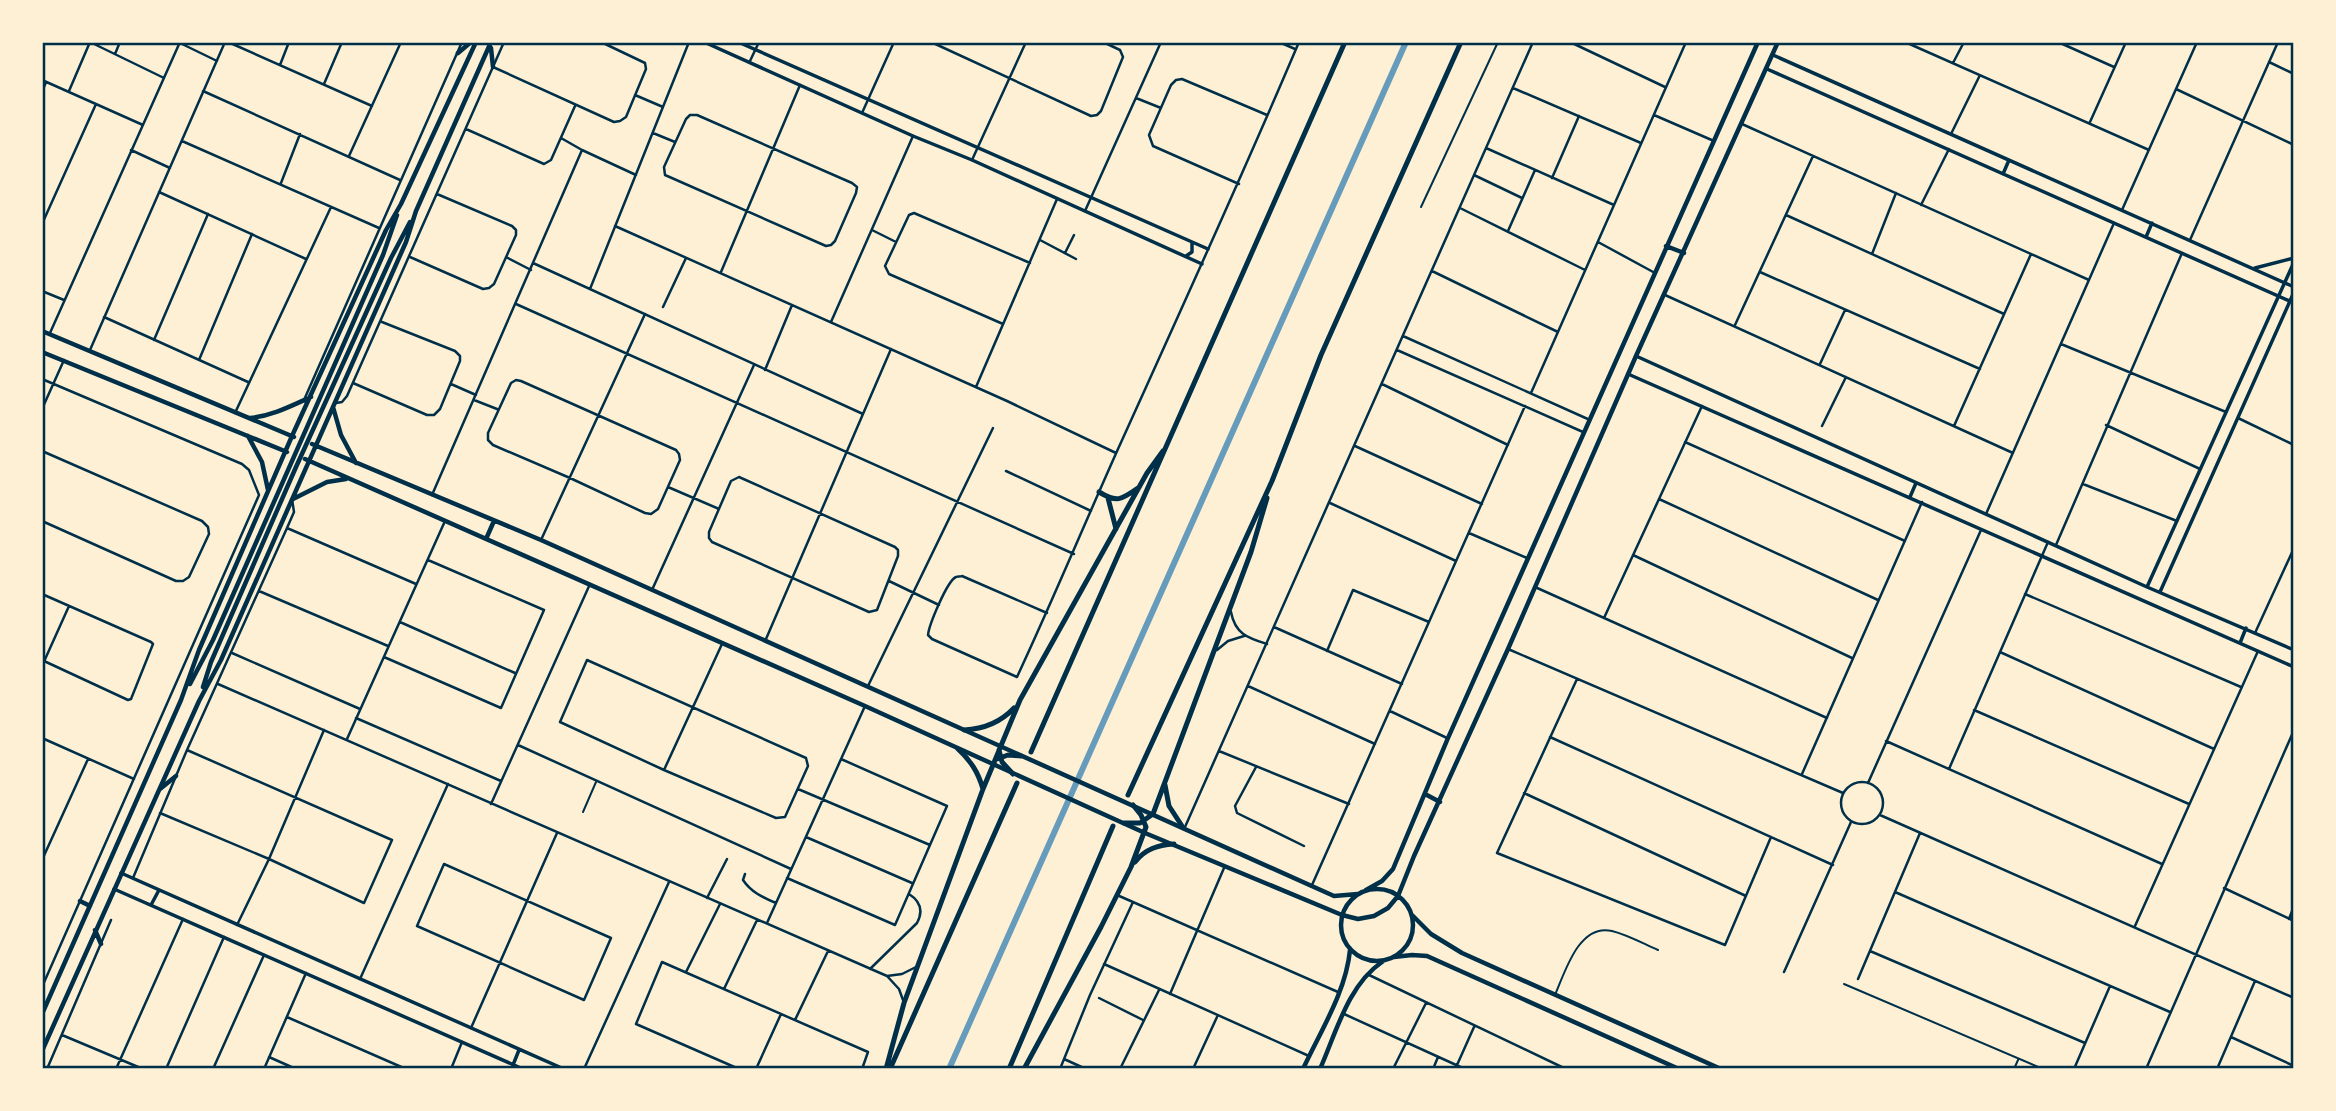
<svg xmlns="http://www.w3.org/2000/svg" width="2336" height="1111" font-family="Spectral,serif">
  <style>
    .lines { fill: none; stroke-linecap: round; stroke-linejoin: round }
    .canal { stroke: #669bbc; stroke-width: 6 }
    .service { stroke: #003049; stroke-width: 2 }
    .minor { stroke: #003049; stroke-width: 2.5 }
    .tertiary { stroke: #003049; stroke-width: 3.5 }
    .primary { stroke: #003049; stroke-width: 4.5 }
    .motorway { stroke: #003049; stroke-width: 5 }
    .neatline { fill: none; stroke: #003049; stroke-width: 2.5 }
  </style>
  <rect width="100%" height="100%" fill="#fdf0d5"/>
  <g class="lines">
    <path class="canal" d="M949 1069 1406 42"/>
    <path class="service" d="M1421 207 1498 42
      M583 812 596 782
      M1844 984 2043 1069
      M1555 995C1565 972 1579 923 1612 931 1628 935 1644 944 1658 950
      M2014 1069 2018 1060"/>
    <path class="minor" d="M90 42 164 78
      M228 42 372 106
      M931 42 1091 116 1097 115 1101 111 1123 57 1120 50 1103 42
      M1279 42 1295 49
      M1570 42 1665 87
      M1905 42 2149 150
      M2058 42 2114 67
      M180 43 217 61
      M115 54 120 42
      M750 61 759 42
      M2269 62 2294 74
      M1953 63 1964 42
      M280 65 289 42
      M493 67 614 122 620 121 626 117 646 69 645 63 601 42
      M42 80 143 125
      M324 84 342 42
      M1513 88 1641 143
      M2176 89 2294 145
      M69 91 90 42
      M203 91 400 180
      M42 92 46 82
      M635 95 663 107
      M1136 98 1161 108
      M862 113 894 42
      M690 115H697L852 183 857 187 856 193 835 241 831 245 826 246 665 175 664 167 686 119Z
      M1654 115 1714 141
      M2090 122 2126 42
      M1742 124 2089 280
      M466 129 544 164 551 160 575 106
      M653 133 675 142
      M1951 134 1980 75
      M561 138 582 150
      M182 141 379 228
      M1486 148 1614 205
      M131 150 170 168
      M349 156 401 42
      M972 160 1026 42
      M1474 175 1522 198
      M1552 178 1579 116
      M281 183 300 134
      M1239 184 1153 146 1149 135 1171 85 1176 80 1182 79 1267 115
      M159 192 306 259
      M1921 205 1949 149
      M1460 208 1585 270
      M2122 210 2197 42
      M1085 211 1161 42
      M1786 215 2004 314
      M42 224 96 104
      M615 226 1007 401 1116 453
      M872 230 896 242
      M1508 231 1535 170
      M1040 240 1076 259
      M2190 240 2278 42
      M1598 242 1655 273
      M1065 253 1074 235
      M1872 254 1896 193
      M410 257 483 289 489 288 494 284 516 235V230L512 226 437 194
      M506 257 531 270
      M533 263 863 414
      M1432 271 1558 332
      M721 272 800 85
      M1760 272 1980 369
      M590 289 689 42
      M42 291 64 300
      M1665 295 2013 453
      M516 304 1074 554
      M663 307 686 258
      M104 317 248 382
      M831 322 913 136
      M1003 324 889 274 885 266 909 215 914 213 1030 263
      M1735 325 1813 156
      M50 333 180 42
      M1403 336 1590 420
      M154 340 208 214
      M2061 344 2226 412
      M90 350 225 42
      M1397 350 1583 432
      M199 360 252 234
      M1820 364 1845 310
      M765 370 792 305
      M42 379 242 464 249 470 259 495 42 987
      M516 380 521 381 676 450 679 454 680 460 658 509 651 514 645 513 570 478 493 445 488 440V433L511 383Z
      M353 383 427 415H434L440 409 460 361V356L455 351 382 322
      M451 384 476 395
      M1382 384 1508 445
      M976 387 1057 199
      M1531 393 1686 42
      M304 400 462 42
      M474 400 497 409
      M336 403 342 402 347 396 504 42
      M42 409 64 360
      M235 413 331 207
      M2238 418 2294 445
      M2106 425 2200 469
      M1822 426 1846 377
      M1954 426 2031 254
      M1685 442 1905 541
      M1355 446 1482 504
      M42 451 202 521 208 527 209 534 189 577 183 581H176L42 521
      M1006 471 1091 511
      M739 477 895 547 898 550V556L877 610 869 612 712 542 709 538V532L731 481Z
      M2083 484 2177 521
      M668 487 719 509
      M432 495 582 150 636 175
      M1659 499 1878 600
      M1330 503 1456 561
      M1986 514 2114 223
      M287 528 416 584
      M1469 533 1527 558
      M541 540 645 314
      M2056 545 2182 253
      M1633 555 1852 658
      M889 581 939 605
      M1535 587 1827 718
      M652 590 754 365
      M259 591 388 646
      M42 594 151 642 153 644 131 699 128 700 44 661
      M2025 594 2241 687
      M1231 612C1235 634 1248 638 1267 644
      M1047 613 962 576C960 577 958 576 956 577 947 581 929 625 928 635L932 639 1017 677C1052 602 1084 525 1118 449 1179 314 1241 179 1299 42
      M1604 618 1702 406
      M400 622 515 673
      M1274 627 1402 684
      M2255 633 2294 548
      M766 639 891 349
      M1508 649 1843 793
      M1217 650 1228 641 1244 636
      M1327 651 1353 590 1429 622
      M2000 652 2214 749
      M232 653 360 709
      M384 657 501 708 544 610 428 560
      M587 660 806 758 808 766 785 817 776 818 664 770 560 722Z
      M42 666 69 606
      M1577 679 1497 853 1725 945 1771 837
      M218 684 887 976 899 989 903 1000
      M868 686 993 428
      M1248 686 1375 744
      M1974 710 2189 804
      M1390 711 1447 738
      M356 718 501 781
      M1550 737 1833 865
      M42 738 134 779
      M347 739 445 521
      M1886 741 2162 864
      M518 745 791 869
      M1219 751 1349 804
      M1256 767 1235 806 1237 813 1304 846
      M1949 769 2048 542
      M664 770 722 644
      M1802 774 1922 502
      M1841 803a21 21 0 1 1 42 0a21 21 0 1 1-42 0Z
      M1868 783 1981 530
      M798 789 930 845
      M1524 793 1746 896
      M491 804 590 584
      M160 813 269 859 364 903 392 840 187 750
      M1880 815 2294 998
      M1185 827 1533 42
      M806 837 912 883
      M42 860 88 759
      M444 864 611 938 584 1000 417 926Z
      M745 874 743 880C751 892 762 897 776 903
      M133 878 187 750 287 528 294 512 292 499
      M787 878 895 925 947 806 841 759
      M1312 885 1525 406
      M2224 888 2294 921
      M1895 892 2170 1012
      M1117 895 1338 992
      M707 898 727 859
      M2289 919 2294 906
      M767 923 865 706
      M237 925 269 859 324 730
      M2135 926 2258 651
      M1870 951 2085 1043
      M1104 964 1309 1056
      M870 969 917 923C924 910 920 901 909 894
      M686 972 720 904
      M1784 972 1851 822
      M1367 974 1566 1069
      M887 976 902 974 916 967
      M360 979 448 784
      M1858 979 1920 833
      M724 989 757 920
      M1170 994 1224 868
      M1099 998 1143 1020
      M1344 1014 1465 1069
      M287 1017 406 1069
      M795 1020 828 951
      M471 1028 557 833
      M62 1035 143 1069
      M2231 1037 2294 1066
      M269 1057 296 1069
      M1064 1059 1086 1069
      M1457 1065 1474 1027
      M47 1069 111 920
      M116 1069 183 919
      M166 1069 224 937
      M213 1069 264 955
      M264 1069 306 973
      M451 1069 462 1042
      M584 1069 669 882
      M739 1069 636 1024 662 962 868 1052 862 1069
      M756 1069 781 1014
      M1060 1069 1090 995 1133 902
      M1120 1069 1159 990
      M1193 1069 1217 1017
      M1393 1069 1426 1003
      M1433 1069 1438 1057
      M2074 1069 2110 986
      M2146 1069 2294 730
      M2217 1069 2255 981"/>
    <path class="tertiary" d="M704 42 913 136 972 160 1202 264
      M738 42 1208 249
      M1773 55 2294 287
      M1767 69 2294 303
      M2003 174 2009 160
      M2146 237 2152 223
      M1186 256 1192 252V243
      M2255 268 2294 258
      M1636 356 2147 587 2294 650
      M1628 374 2294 667
      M1910 497 1916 483
      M2147 587 2294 262
      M2160 592 2294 292
      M2240 643 2246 628
      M121 873 564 1069
      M114 889 523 1069
      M151 905 159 890
      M513 1065 519 1050"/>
    <path class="primary" d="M491 48 493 67
      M458 53 471 42
      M416 211 491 42
      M1666 246 1684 253
      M42 331 294 437
      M42 352 287 452
      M333 407 341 435 356 463
      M250 418C272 416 291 406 311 397
      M248 436 262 462 268 490
      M312 444 541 540 1334 896 1358 894
      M305 459 865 706 1145 833 1342 915 1358 919 1374 916 1388 908 1398 896 1414 856 1508 649 1636 356 1778 42
      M293 499 327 482 346 479
      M486 539 494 521
      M190 684 213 640 383 255 397 215
      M203 687 211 662 296 467 391 258 410 222
      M160 789 176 776
      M1425 794 1440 802
      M1341 925a36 36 0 1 1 72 0a36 36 0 1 1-72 0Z
      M1366 890 1382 881 1393 869 1448 738 1758 42
      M80 901 90 906
      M1412 915 1431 934 1462 953 1721 1069
      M95 930 101 944
      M1394 957 1412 955 1427 956 1679 1069
      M42 1014 181 700 199 650 292 436 386 230 401 204 476 42
      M42 1051 199 701 221 660 406 242 416 211
      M1303 1069C1320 1032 1346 992 1350 950
      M1320 1069C1336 1033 1348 985 1382 962"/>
    <path class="motorway" d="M1099 492C1117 503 1121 500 1138 488
      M1108 498 1116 529
      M964 730C984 729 1000 723 1014 708
      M958 749C971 761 978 772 983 789
      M999 750 1002 762 1013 774
      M1031 752 1345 42
      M997 759 1008 755 1021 756
      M1165 785 1169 806 1182 826
      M1128 795 1272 481 1321 355 1461 42
      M1124 823H1140L1153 814 1251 552 1267 498
      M1135 862C1145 849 1158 845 1174 844
      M886 1069 904 1003 983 789 1020 700 1147 473 1163 451
      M890 1069 1017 783
      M1009 1069 1113 826
      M1024 1069 1101 927 1131 867 1146 827 1141 815 1133 805"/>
  </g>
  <rect width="2336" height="1111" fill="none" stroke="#fdf0d5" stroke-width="88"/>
  <rect x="44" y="44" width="2248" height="1023" class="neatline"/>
</svg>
